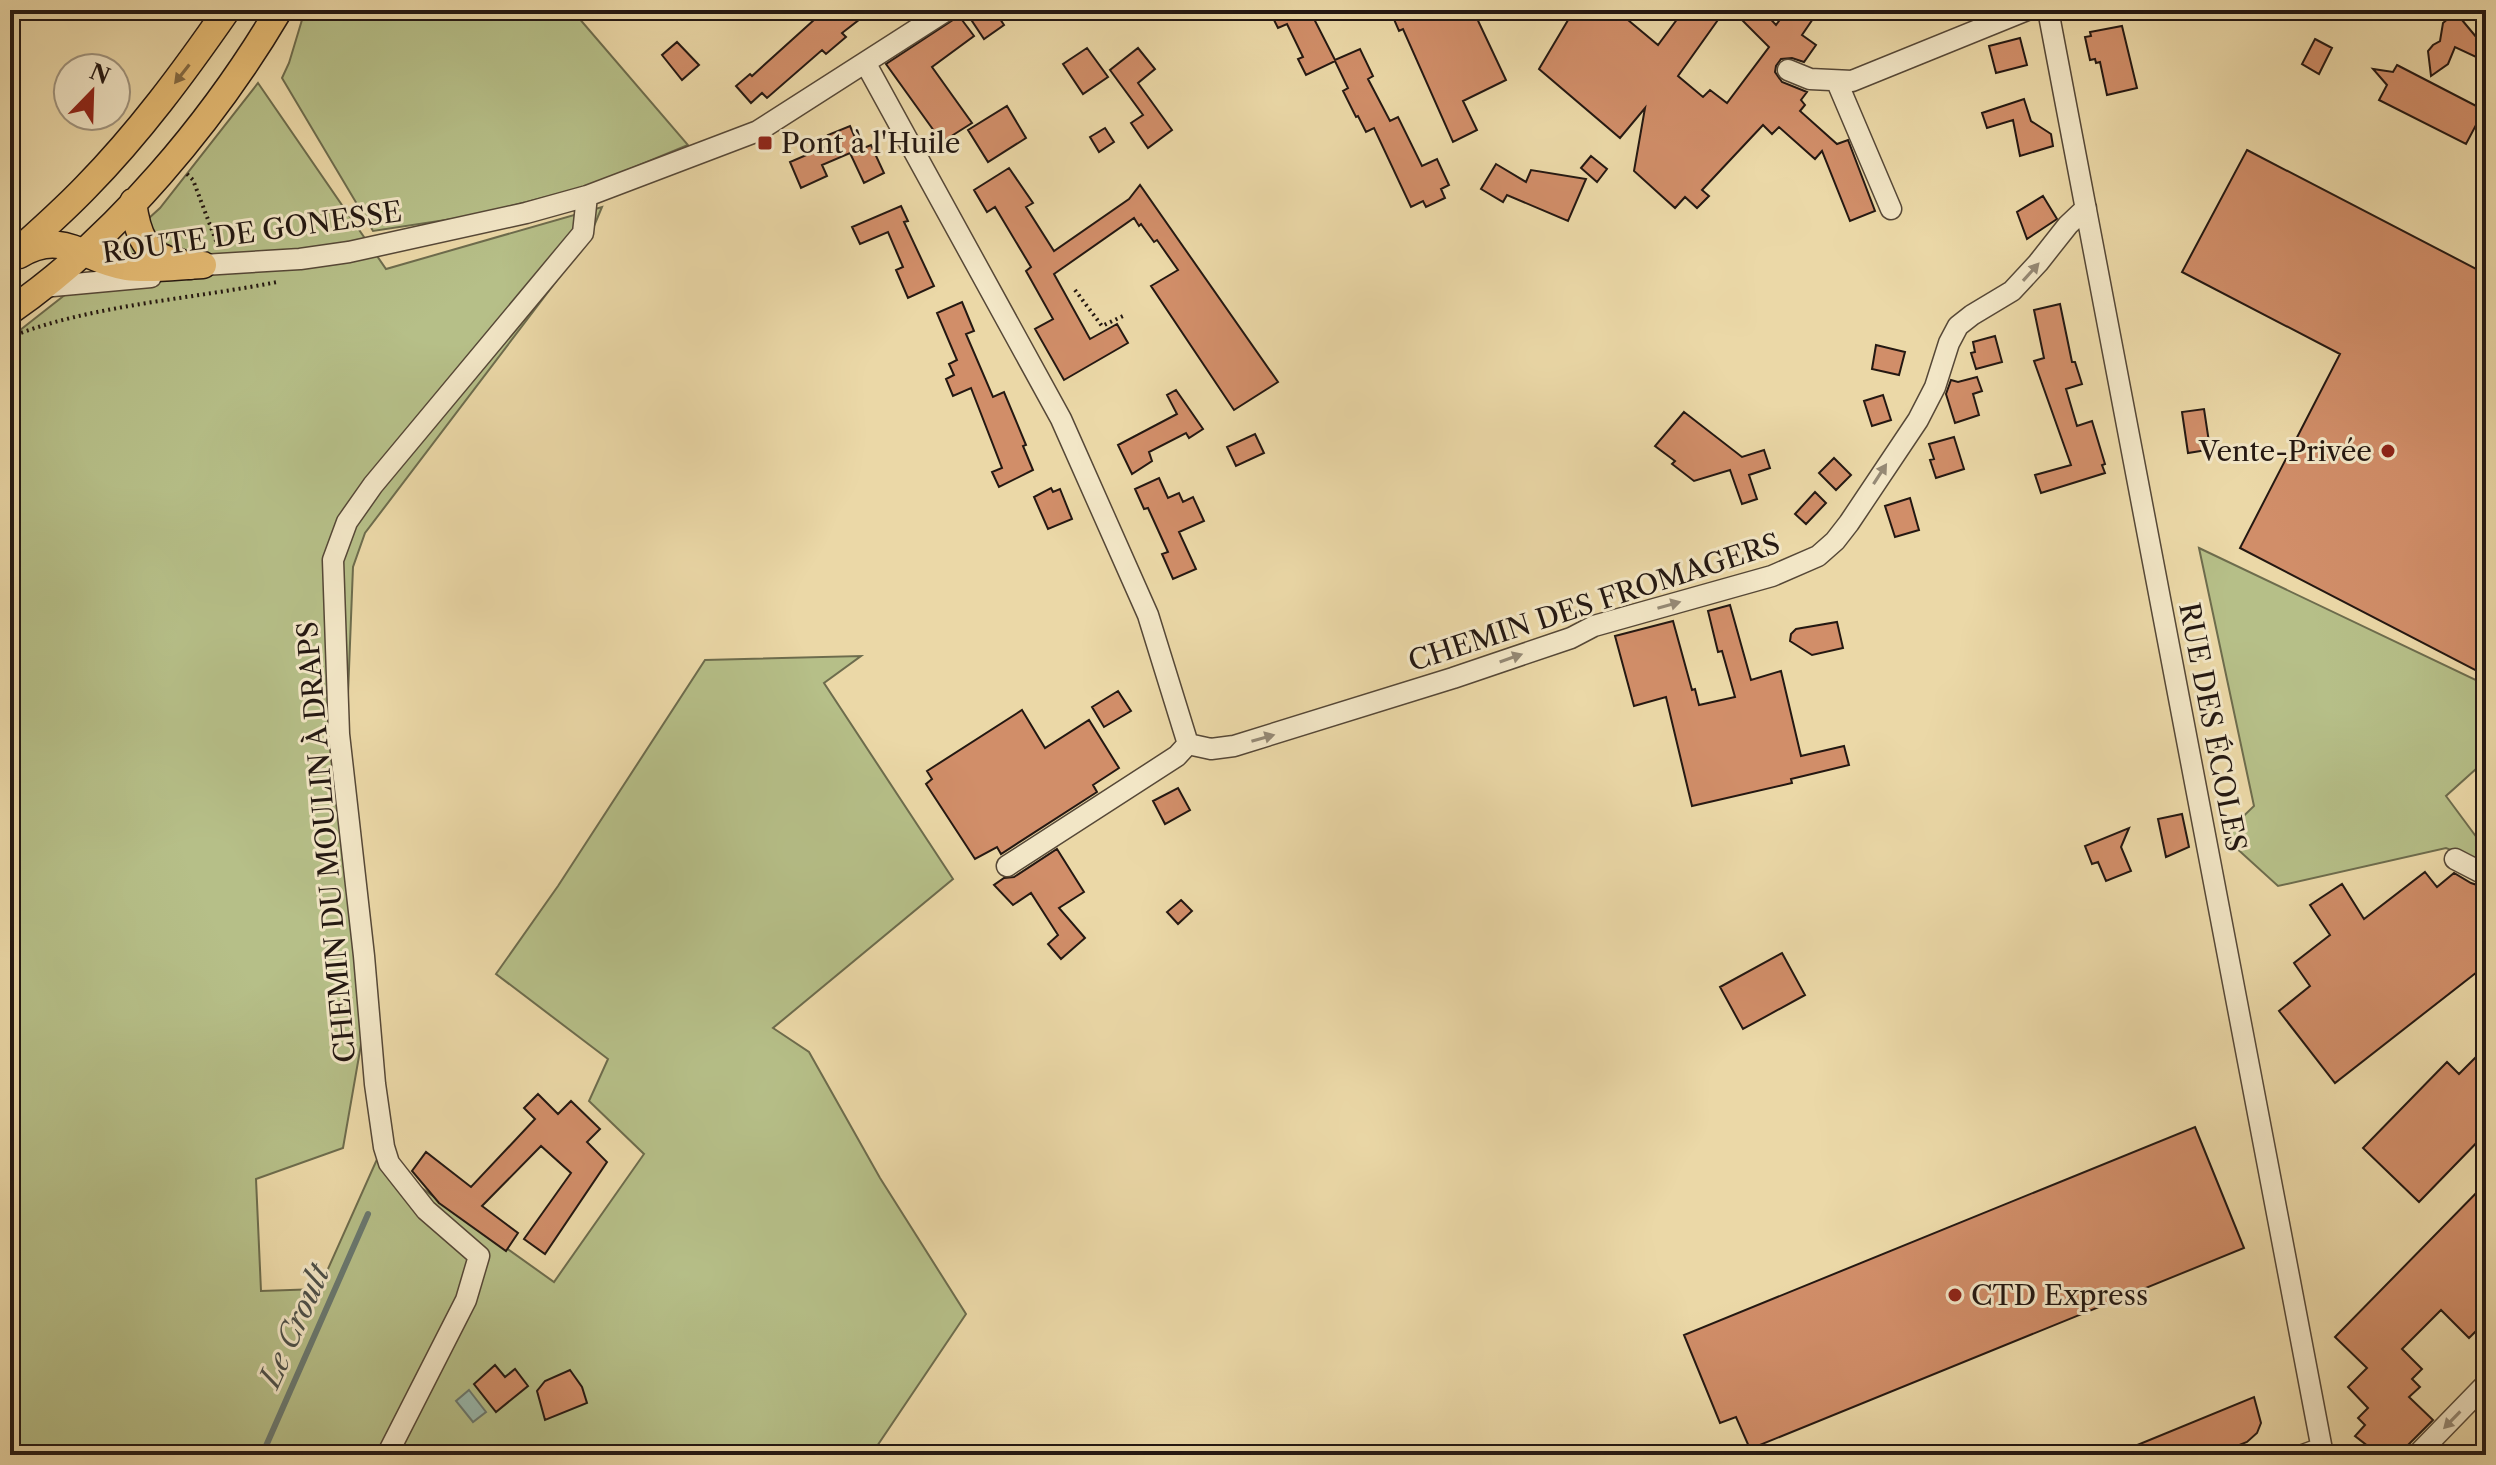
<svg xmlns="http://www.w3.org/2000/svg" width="2496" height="1465" font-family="'Libre Caslon Text',serif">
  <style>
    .green { fill: #b6bf88; stroke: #6d6c4d; stroke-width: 2 }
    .water { fill: #99b9ae; stroke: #6a7970; stroke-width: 2 }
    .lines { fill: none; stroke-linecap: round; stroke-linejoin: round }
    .stream { stroke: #6a7970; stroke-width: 6 }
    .building { fill: #d18e69; stroke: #241812; stroke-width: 2 }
    .minor-casing { stroke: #564837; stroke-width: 23 }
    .major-casing { stroke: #241812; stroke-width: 29 }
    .path { stroke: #241812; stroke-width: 4; stroke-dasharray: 2 4; stroke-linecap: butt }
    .minor { stroke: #f2e6c6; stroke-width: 20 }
    .major { stroke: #e6bc74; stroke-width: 26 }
    .oneway { fill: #856a43 }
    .oneway2 { fill: #958975 }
    .poi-dot { fill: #8f2418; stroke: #f2e6c6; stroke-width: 3 }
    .labels { text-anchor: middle; stroke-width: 6; stroke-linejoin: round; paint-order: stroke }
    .poi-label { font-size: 28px; fill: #241812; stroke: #f2e6c6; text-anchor: start }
    .street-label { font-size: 28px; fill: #241812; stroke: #f2e6c6 }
    .water-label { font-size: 30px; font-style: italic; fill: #4d5049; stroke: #f2e6c6 }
  </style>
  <rect width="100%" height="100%" fill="#ebd8a7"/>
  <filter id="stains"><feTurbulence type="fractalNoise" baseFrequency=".0025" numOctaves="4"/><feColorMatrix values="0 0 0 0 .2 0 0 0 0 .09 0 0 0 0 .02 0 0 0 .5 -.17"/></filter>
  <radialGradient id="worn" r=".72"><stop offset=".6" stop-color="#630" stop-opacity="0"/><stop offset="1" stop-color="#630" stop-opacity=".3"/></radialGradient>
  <path class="green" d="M305 10H572L688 145 589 186 472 216 373 231 282 78 289 63Z
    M258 83 386 269 602 207 589 238 365 533 353 567 343 822 362 1039 343 1148 256 1179 261 1291 319 1289 378 1157 554 1282 644 1154 589 1101 608 1059 496 974 558 886 705 660 861 656 824 683 953 879 773 1028 809 1052 880 1178 966 1314 871 1455H677L672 1448 665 1455H10V338L66 294 160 208Z
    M2199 548 2484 684 2486 681V760L2446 796 2486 850V864L2446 848 2278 886 2223 836 2254 806Z"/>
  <path class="water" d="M469 1390 486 1412 473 1422 456 1401Z"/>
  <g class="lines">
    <path class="stream" d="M262 1455 368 1214"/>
  </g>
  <path class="building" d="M825 10H852L860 19 842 33 846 37 826 54 822 50 767 98 762 93 751 103 736 86 750 74 752 76Z
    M989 10H994L1004 25 984 39 972 21Z
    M1269 10H1317L1311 13 1335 60 1360 49 1373 76 1368 79 1390 121 1398 117 1422 166 1437 159 1449 185 1441 189 1445 198 1426 207 1423 201 1411 207 1374 128 1366 132 1358 116 1356 117 1343 91 1348 88 1335 61 1306 75 1298 59 1303 57 1287 24 1278 28Z
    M1390 10H1473L1506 80 1463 101 1477 130 1453 142 1403 29 1399 31Z
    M1574 10H1616L1658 45 1684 10H1725L1678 76 1703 97 1710 90 1727 103 1769 47 1732 10H1762L1776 25 1787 10H1819L1802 35 1816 45 1804 62 1792 58 1781 59 1776 66 1775 72 1782 82 1807 92 1801 100 1805 105 1800 111 1837 144 1848 140 1875 211 1850 221 1822 151 1815 159 1779 127 1772 134 1763 125 1702 190 1709 196 1697 208 1685 197 1675 208 1634 171 1645 108 1620 138 1539 69Z
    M959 16 974 36 932 67 972 123 942 142 886 64Z
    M2450 17 2462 20 2482 44 2476 57 2455 47 2448 64 2431 76 2428 51 2433 45 2440 41 2443 23Z
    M2122 26 2137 88 2107 95 2100 62 2096 63 2095 59 2090 60 2085 37 2091 36 2090 32Z
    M2020 38 2027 65 1996 73 1989 46Z
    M2315 39 2332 48 2319 74 2302 64Z
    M677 42 699 65 682 80 662 55Z
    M1087 48 1108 77 1083 94 1063 64Z
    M1138 48 1155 69 1138 83 1172 130 1148 148 1131 123 1143 115 1110 70Z
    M2397 65 2484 110 2466 144 2379 100 2387 85 2373 69 2393 72Z
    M2024 99 2031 121 2051 134 2053 146 2020 156 2013 120 1987 128 1982 113Z
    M1007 106 1026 138 988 162 968 130Z
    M850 126 860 149 851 153 871 145 884 173 864 183 850 153 822 165 827 176 801 188 790 162 832 144 828 135Z
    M1105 128 1114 142 1099 152 1090 137Z
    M2247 150 2486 274V654L2477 671 2240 548 2340 354 2182 272Z
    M1591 156 1607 169 1597 182 1581 168Z
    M1496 164 1526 182 1531 170 1586 179 1568 221 1507 195 1503 202 1481 189Z
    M1009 168 1033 203 1026 207 1054 251 1129 199 1140 185 1278 382 1234 410 1151 286 1178 270 1157 240 1154 242 1141 224 1139 226 1134 218 1054 274 1090 339 1117 324 1128 343 1064 380 1035 329 1053 319 1026 271 1031 267 995 207 987 212 974 190Z
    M2043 196 2057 219 2027 239 2017 212Z
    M901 206 908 221 904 222 934 286 908 298 896 270 903 267 888 232 860 244 852 227Z
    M962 302 974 331 966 334 993 397 1004 392 1026 445 1023 446 1033 470 999 487 992 472 1002 468 971 388 953 396 946 379 954 375 949 364 957 360 937 313Z
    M2060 304 2072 362H2075L2082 384 2066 389 2077 426 2092 421 2105 464 2102 465 2105 473 2041 493 2035 475 2071 465 2034 361 2044 358 2034 310Z
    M1995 336 2002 362 1976 369 1971 353 1975 352 1973 342Z
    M1876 345 1905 352 1899 375 1872 369Z
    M1977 377 1982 391 1973 394 1979 415 1955 423 1946 394 1951 380 1958 382Z
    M1176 390 1203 429 1189 438 1186 433 1149 452 1152 461 1132 474 1118 445 1177 414 1167 395Z
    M1883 395 1891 420 1872 426 1864 401Z
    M2204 409 2209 442 2206 443 2207 450 2188 453 2182 412Z
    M1684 412 1742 457 1764 450 1770 468 1749 475 1757 499 1742 504 1730 470 1694 481 1672 464 1675 461 1655 446Z
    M1255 434 1264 453 1236 466 1227 447Z
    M1954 437 1964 469 1936 478 1930 460 1934 459 1929 444Z
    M1834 458 1851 475 1836 490 1819 473Z
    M1159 478 1168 498 1179 493 1183 502 1193 497 1204 521 1179 532 1196 569 1173 579 1162 554 1168 552 1148 508 1144 509 1135 489Z
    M1051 488 1053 492 1060 489 1072 519 1048 529 1034 497Z
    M1815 492 1826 503 1806 524 1795 514Z
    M1910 498 1919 530 1895 537 1885 506Z
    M1730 605 1751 680 1781 671 1801 756 1844 746 1849 765 1791 779 1792 783 1692 806 1666 697 1634 706 1615 636 1673 621 1692 690 1695 689 1699 705 1735 697 1722 651 1718 652 1708 611Z
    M1837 622 1843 648 1812 655 1790 641 1791 634 1796 629Z
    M1118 691 1131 711 1104 727 1092 707Z
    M1022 710 1045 748 1089 720 1119 768 1093 785 1097 792 1001 854 997 847 975 859 926 784 932 779 927 771Z
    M1178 788 1190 810 1165 824 1153 801Z
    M2182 814 2189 847 2166 857 2158 819Z
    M2129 828 2121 847 2131 871 2106 881 2098 862 2092 864 2085 846Z
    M1057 849 1084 892 1059 908 1085 938 1061 959 1048 944 1058 935 1031 893 1013 905 994 885 1004 878 1014 877Z
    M2425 872 2437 887 2454 873 2471 883 2486 888V965L2335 1083 2279 1011 2310 986 2294 963 2330 935 2310 905 2342 884 2364 919Z
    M1181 900 1192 911 1178 924 1167 912Z
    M1782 953 1805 995 1743 1029 1720 987Z
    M2486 1047V1133L2419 1202 2363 1148 2447 1062 2459 1074Z
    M538 1094 558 1114 571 1101 600 1129 587 1142 607 1162 545 1254 524 1239 571 1173 541 1146 482 1206 518 1233 506 1251 439 1203 412 1171 426 1152 471 1187 535 1119 524 1108Z
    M2195 1127 2244 1248 1750 1449 1736 1417 1720 1423 1684 1335Z
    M2486 1183V1321L2469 1338 2441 1310 2402 1349 2422 1369 2412 1379 2420 1387 2409 1397 2433 1420 2403 1450 2385 1453 2373 1450 2355 1436 2365 1425 2358 1418 2368 1408 2348 1387 2367 1368 2335 1337Z
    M495 1365 505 1377 515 1369 528 1386 496 1412 474 1384Z
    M570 1370 582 1387 587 1403 545 1420 537 1391 545 1381Z
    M2254 1397 2261 1423 2257 1433 2247 1442 2214 1455H2113Z"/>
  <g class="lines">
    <g class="minor-casing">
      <path id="minor" d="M2048 10 2323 1455
        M2479 10 2486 14
        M866 64 1061 419 1148 615 1188 744
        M1788 70 1810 79 1852 81 2027 10
        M1837 82 1891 209
        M190 269 203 265 300 259 349 252 526 213 587 196 758 131 947 10
        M42 287 151 277
        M1188 744 1211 749 1234 746 1453 678 1571 638 1594 626 1772 576 1818 556 1835 541 1849 523 1918 420 1935 387 1949 343 1958 326 1972 315 2012 291 2038 263 2068 225 2086 208
        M2455 859 2486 875
        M1007 866 1177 756 1188 744
        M387 1455 466 1300 479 1256 426 1210 389 1163 384 1147 375 1084 364 956 339 734 333 560 347 522 373 485 583 233 587 196
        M2303 1455 2322 1448
        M2417 1455 2486 1384"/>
    </g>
    <g class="major-casing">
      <path id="major" d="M133 202C137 233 145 258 179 262
        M19 255C64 228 84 261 127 267 151 270 178 266 203 265
        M10 258C36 235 62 212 86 187 139 133 184 72 227 10
        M10 311C116 238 214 120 279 10"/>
    </g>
    <path class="path" d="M187 174 193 180 218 246
      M1075 290 1102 326 1123 316
      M10 337C90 305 192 299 277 282
      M10 1451 15 1455"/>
    <use href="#minor" class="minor"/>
    <use href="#major" class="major"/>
  </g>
  <defs><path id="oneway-solid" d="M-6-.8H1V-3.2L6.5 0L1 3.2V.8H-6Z" transform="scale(2)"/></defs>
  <use class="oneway" href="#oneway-solid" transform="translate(182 74) rotate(128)"/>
  <g class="oneway2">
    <use href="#oneway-solid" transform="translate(2031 272) rotate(-48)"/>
    <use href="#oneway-solid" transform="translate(1880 474) rotate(-57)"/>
    <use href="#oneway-solid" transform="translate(1669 605) rotate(-16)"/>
    <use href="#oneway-solid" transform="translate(1511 658) rotate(-19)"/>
    <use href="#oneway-solid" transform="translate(1263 738) rotate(-16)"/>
    <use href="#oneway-solid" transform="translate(2452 1420) rotate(134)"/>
  </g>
  <g class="poi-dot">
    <rect x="757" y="135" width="16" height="16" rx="4"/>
    <circle cx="2388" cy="451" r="8"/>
    <circle cx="1955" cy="1295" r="8"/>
  </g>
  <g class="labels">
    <g class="poi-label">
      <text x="781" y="153">Pont à l'Huile</text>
      <text x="2372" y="461" text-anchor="end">Vente-Privée</text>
      <text x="1971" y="1305">CTD Express</text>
    </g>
    <g class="street-label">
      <text transform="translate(252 232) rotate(-8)" y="10">ROUTE DE GONESSE</text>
      <text transform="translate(1594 602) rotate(-18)" y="10">CHEMIN DES FROMAGERS</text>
      <text transform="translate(2213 727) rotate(79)" y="10">RUE DES ÉCOLES</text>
      <text transform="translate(326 842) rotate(-95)" y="10">CHEMIN DU MOULIN À DRAPS</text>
    </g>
    <g class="water-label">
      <text transform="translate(295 1326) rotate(-66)" y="10">Le Croult</text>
    </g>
  </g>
  <rect width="2496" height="1465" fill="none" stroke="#ebd8a7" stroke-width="40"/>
  <rect x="12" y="12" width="2472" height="1441" fill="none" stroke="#241812" stroke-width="4"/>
  <rect x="20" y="20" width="2456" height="1425" fill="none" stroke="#241812" stroke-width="2"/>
  <g transform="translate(92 92) rotate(23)"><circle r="38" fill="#f2e6c6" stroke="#a0947e" stroke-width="2"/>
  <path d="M0-6L14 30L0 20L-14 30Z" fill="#8f2418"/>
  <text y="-12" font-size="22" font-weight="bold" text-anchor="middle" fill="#241812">N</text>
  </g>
  <rect width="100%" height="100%" filter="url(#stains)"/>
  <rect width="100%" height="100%" fill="url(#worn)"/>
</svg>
